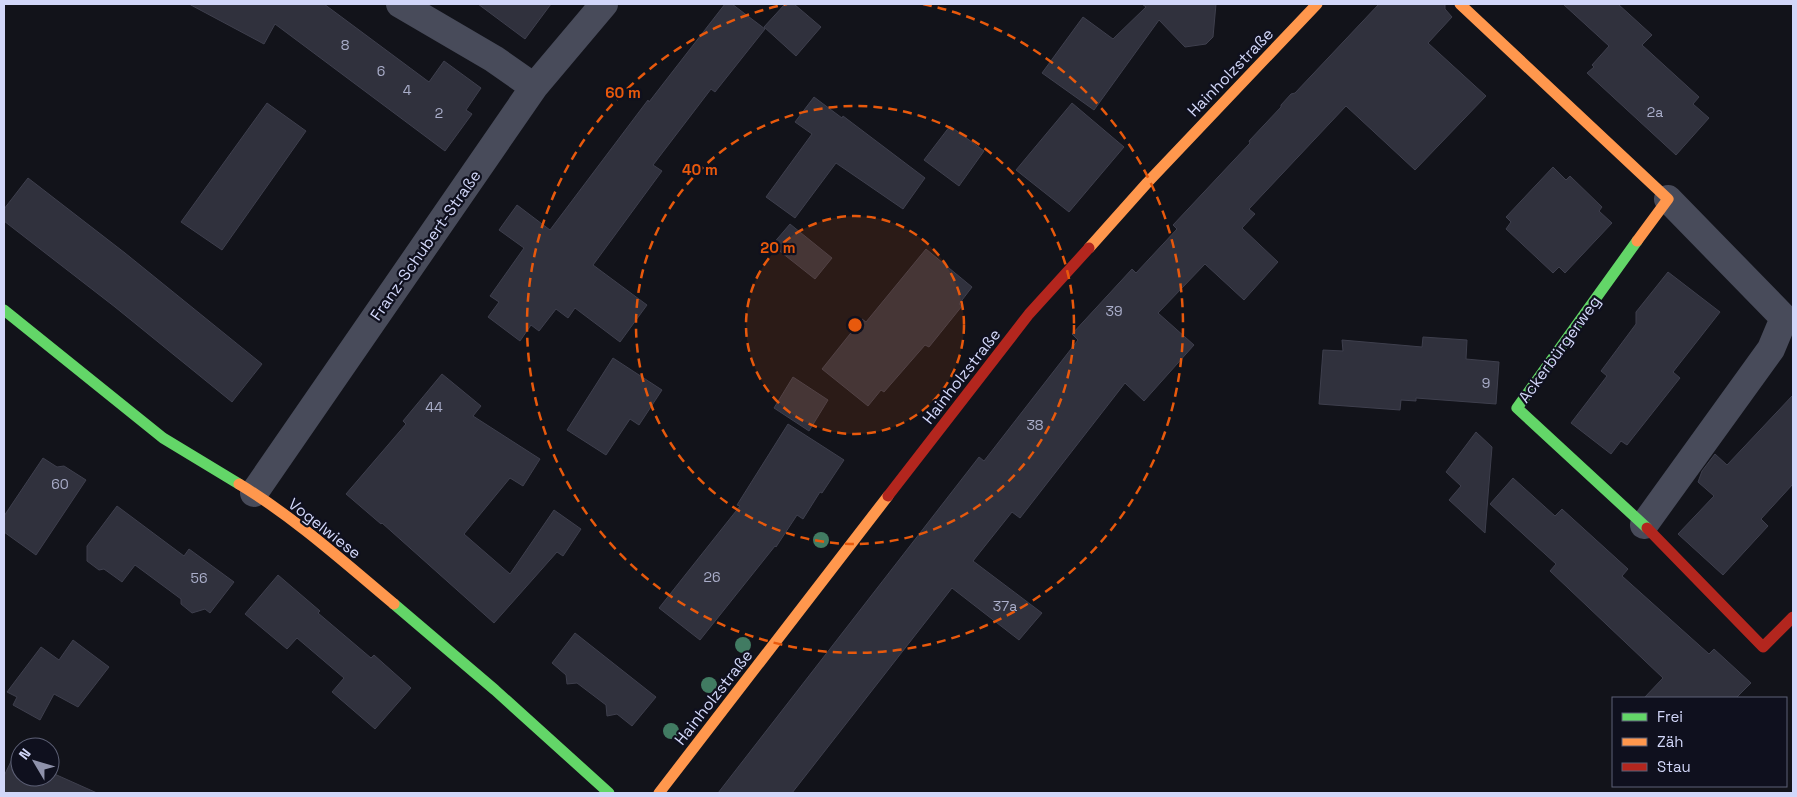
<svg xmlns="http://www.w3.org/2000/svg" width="1797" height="797" font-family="'Space Grotesk',sans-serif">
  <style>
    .building { fill: #30313d; stroke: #3e3f4d }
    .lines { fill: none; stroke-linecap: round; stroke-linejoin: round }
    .street { stroke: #484b5a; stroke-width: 28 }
    .fast { stroke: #63d668; stroke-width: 11 }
    .slow { stroke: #ff974d; stroke-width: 11 }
    .jam { stroke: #b3261e; stroke-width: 11 }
    .tree { fill: #417b62 }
    .ring { fill: none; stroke: #e8590c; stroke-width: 2.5; stroke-dasharray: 9 6 }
    .labels { text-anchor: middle; stroke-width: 4.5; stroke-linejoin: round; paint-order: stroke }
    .number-label { font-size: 14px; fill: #aaaeca }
    .street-label { font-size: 16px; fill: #d2d7f9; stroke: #0f101e }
    .centre { fill: #e8590c; stroke: #0f101e; stroke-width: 2.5 }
    .ring-label { font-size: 15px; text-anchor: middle; font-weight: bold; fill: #e8590c; stroke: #0f101e; stroke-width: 4.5; stroke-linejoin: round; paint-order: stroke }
  </style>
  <rect width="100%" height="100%" fill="#12131a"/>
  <path class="building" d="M189 4H324L429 82 444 61 481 88 466 110 472 114 445 151 275 24 264 44Z
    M478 4H551L525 39Z
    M725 4H732L765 29 715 92 711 89 653 165 662 171 593 265 647 305 620 342 575 308 568 318 556 309 539 331 531 325 520 341 488 317 499 302 490 296 524 248 499 230 517 205 550 230 648 100 649 102Z
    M785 4H794L821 27 796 56 764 27Z
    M1142 4H1216L1213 37 1206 44 1185 47 1159 20 1094 110 1042 73 1083 17 1113 39 1146 7Z
    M1379 4H1445V9L1452 17 1428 43 1486 96 1415 170 1346 106 1249 209 1255 214 1242 228 1278 262 1244 300 1205 264 1158 313 1194 345 1144 401 1125 383 1020 518 1012 512 973 561 1042 613 1019 640 952 588 792 793H718L979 457 984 461 1078 340 1072 334 1132 269 1136 273 1177 229 1173 225 1250 143 1249 141 1281 107V105L1291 94 1295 93Z
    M1563 4H1618L1652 35 1642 45 1699 97 1693 104 1709 118 1676 155 1587 73 1594 67 1592 65 1609 46Z
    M814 97 842 118 843 116 925 178 903 209 836 163 795 218 766 197 812 134 795 122Z
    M267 103 306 131 222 250 181 222Z
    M1072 103 1124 147 1069 212 1016 170Z
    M950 126 984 151 959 186 924 160Z
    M1553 167 1566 180 1570 176 1602 207 1599 211 1612 223 1565 273 1559 267 1553 273 1506 229 1511 222 1506 217Z
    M28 178 125 253 262 364 232 402 115 307 4 221V209Z
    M790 224 832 258 815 279 772 245Z
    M926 249 972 287 959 304 962 306 929 347 925 345 884 392 881 390 868 406 822 369 862 319 866 322Z
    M1668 272 1720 312 1673 372 1680 378 1627 445 1621 441 1611 454 1571 423 1607 376 1601 371 1636 324V312Z
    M1423 337 1467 340 1466 359 1499 362 1496 404 1416 398V401L1401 400 1400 410 1319 404 1323 350 1343 351 1342 340 1422 347Z
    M613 358 662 390 639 425 630 419 606 455 567 430Z
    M442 374 481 406 473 416 540 459 523 486 510 478 464 534 510 574 554 510 581 529 563 556 557 552 494 623 382 523 381 524 346 494 406 424 403 421Z
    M793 377 828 400 809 431 774 408Z
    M1793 395V484L1761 519 1768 526 1723 575 1678 534 1714 496 1698 482 1702 471 1715 454 1727 465Z
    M788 424 844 460 822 493 820 492 803 519 797 515 776 547 775 546 700 640 659 608 740 506 737 505Z
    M1476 432 1492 447 1485 533 1449 500 1461 486 1446 472Z
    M43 458 57 467 64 466 86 480 36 555 4 532V516Z
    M1513 478 1555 516 1562 509 1628 569 1622 576 1709 654 1714 649 1751 683 1736 698H1644L1663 678 1550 571 1556 564 1490 504Z
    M117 506 184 556 189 549 234 582 210 613 205 609 192 613 181 604V599L135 565 122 582 104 569 99 570 87 561V546Z
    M278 575 320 611 318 613 371 658 374 655 411 688 375 729 332 692 344 678 297 638 287 649 245 614Z
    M575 633 656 697 632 726 617 714 607 716 606 705 577 683 567 684 566 675 552 663Z
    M73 640 109 667 78 707 54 694 40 720 13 705 17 697 7 692 41 647 59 660Z
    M14 755 20 758V777H50V772L97 793H4V776Z"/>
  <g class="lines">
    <path class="street" d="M400 4 494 59 534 87
      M254 493 534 87 604 4
      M1644 525 1771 349 1784 318 1668 199"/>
    <path class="fast" d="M1637 241 1517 408 1647 528
      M4 310 163 438 239 484
      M394 604 495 690 609 793"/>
    <path class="slow" d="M1460 4 1668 199 1637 241
      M1089 248 1147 183 1317 4
      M239 484C294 517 345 563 394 604
      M659 793 888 496"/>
    <path class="jam" d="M888 496 1029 314 1089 248
      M1647 528 1763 647 1793 617"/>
  </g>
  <g class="tree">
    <circle cx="821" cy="540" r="8"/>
    <circle cx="743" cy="645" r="8"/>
    <circle cx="709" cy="685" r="8"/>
    <circle cx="671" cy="731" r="8"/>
  </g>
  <circle cx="855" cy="325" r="109" fill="#e8590c" fill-opacity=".12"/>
  <g class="ring">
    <circle cx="855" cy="325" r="109"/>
    <circle cx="855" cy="325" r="219"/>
    <path d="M923 4A328 328 0 1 1 787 4"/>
  </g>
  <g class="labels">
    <g class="number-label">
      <text x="345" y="50">8</text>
      <text x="381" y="76">6</text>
      <text x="407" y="95">4</text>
      <text x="1655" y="117">2a</text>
      <text x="439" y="118">2</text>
      <text x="1114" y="316">39</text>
      <text x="1486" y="388">9</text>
      <text x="434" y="412">44</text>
      <text x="1035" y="430">38</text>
      <text x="60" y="489">60</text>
      <text x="712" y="582">26</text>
      <text x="199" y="583">56</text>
      <text x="1005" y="611">37a</text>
    </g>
    <g class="street-label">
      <text transform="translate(1230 72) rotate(-46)" y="6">Hainholzstraße</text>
      <text transform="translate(425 245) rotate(-55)" y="6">Franz-Schubert-Straße</text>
      <text transform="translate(1559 349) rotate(-54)" y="6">Ackerbürgerweg</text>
      <text transform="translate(961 376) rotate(-52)" y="6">Hainholzstraße</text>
      <text transform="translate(325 528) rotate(38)" y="6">Vogelwiese</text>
      <text transform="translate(713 697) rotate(-52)" y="6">Hainholzstraße</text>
    </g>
  </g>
  <circle cx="855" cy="325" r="8" class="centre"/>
  <g class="ring-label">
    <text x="623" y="98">60 m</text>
    <text x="700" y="175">40 m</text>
    <text x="778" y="253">20 m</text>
  </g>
  <rect width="1797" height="797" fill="none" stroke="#d2d7f9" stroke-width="10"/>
  <rect x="1612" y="697" width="175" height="90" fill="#0f101e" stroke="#5d6076"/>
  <rect x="1622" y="713" width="25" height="8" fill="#63d668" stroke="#5d6076"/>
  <text x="1657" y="722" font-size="15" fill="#d2d7f9">Frei</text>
  <rect x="1622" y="738" width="25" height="8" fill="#ff974d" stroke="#5d6076"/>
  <text x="1657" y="747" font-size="15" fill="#d2d7f9">Zäh</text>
  <rect x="1622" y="763" width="25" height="8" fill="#b3261e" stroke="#5d6076"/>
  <text x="1657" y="772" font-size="15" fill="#d2d7f9">Stau</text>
  <g transform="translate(35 762) rotate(308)"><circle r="24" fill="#0f101e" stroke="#5d6076"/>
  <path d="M0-4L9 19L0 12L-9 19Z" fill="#8f92ab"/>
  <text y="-8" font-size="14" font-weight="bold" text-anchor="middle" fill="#d2d7f9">N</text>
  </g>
</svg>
